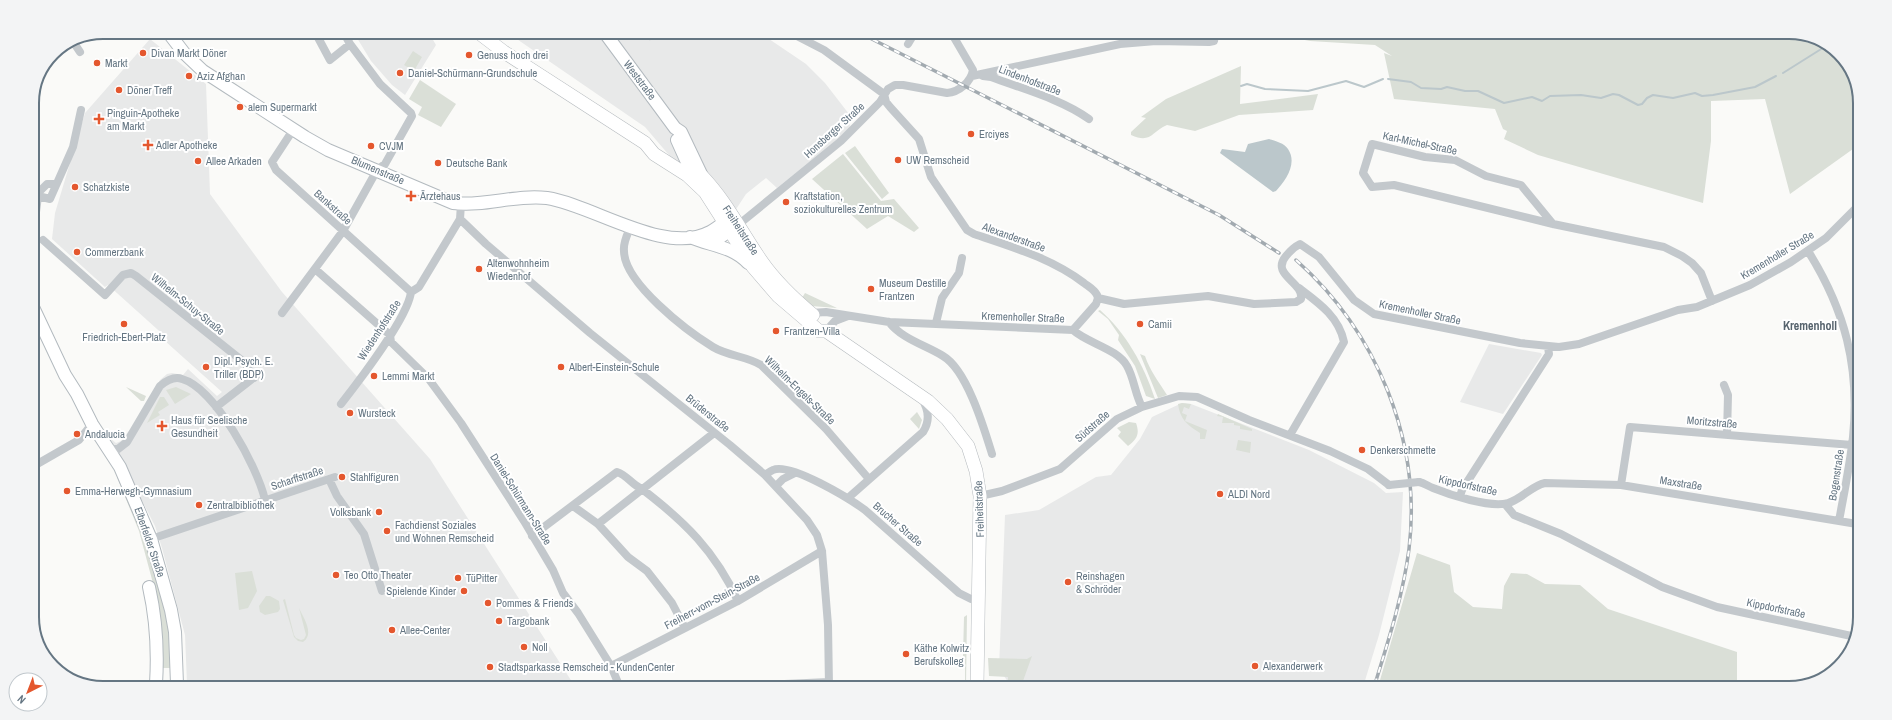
<svg xmlns="http://www.w3.org/2000/svg" width="1892" height="720" font-family="'Archivo Narrow',sans-serif">
  <style>
    .built { fill: #e8e9e9 }
    .green { fill: #dadfd7 }
    .water { fill: #bbc7cb }
    .lines { fill: none; stroke-linecap: round; stroke-linejoin: round }
    .stream { stroke: #bbc7cb; stroke-width: 2 }
    .secondary-casing { stroke: #b3babf; stroke-width: 14 }
    .primary-casing { stroke: #b5babe; stroke-width: 14 }
    .street { stroke: #c3c8cc; stroke-width: 8 }
    .secondary { stroke: #fff; stroke-width: 12 }
    .primary { stroke: #fff; stroke-width: 13 }
    .rail-casing { stroke: #a2aab0; stroke-width: 3.5 }
    .rail { stroke: #fff; stroke-width: 2; stroke-dasharray: 6; stroke-linecap: butt }
    .street-bridge { stroke: #c3c8cc; stroke-width: 8 }
    .poi-dot { fill: #e4572e; stroke: #fff; stroke-width: 1.5 }
    .labels { text-anchor: middle; stroke-width: 4; stroke-linejoin: round; paint-order: stroke }
    .poi-label { font-size: 11px; fill: #657683; stroke: #fff; text-anchor: start }
    .street-label { font-size: 11px; fill: #657683; stroke: #fff }
    .neighbourhood-label { font-size: 12px; font-weight: bold; fill: #57646e; stroke: #fff }
    .rim { fill: none; stroke: #657683; stroke-width: 2 }
  </style>
  <rect width="100%" height="100%" fill="#fafaf8"/>
  <path class="built" d="M354 33H429L436 45 405 95 392 85 371 61Z
    M508 33H760L806 64 825 83 849 114 850 129 777 188 766 178 746 194 727 223 645 127Z
    M150 39 206 84 210 194 282 292 430 459 574 685 187 684 185 635 162 548 155 526 110 438 116 443 121 441 132 427 160 380 167 374 172 373 183 375 188 369 217 396 222 392 165 341 167 338 108 285 105 287 52 239 55 213 85 113Z
    M1489 344 1541 353 1542 355 1503 414 1460 402Z
    M1182 403 1191 404 1309 450 1374 483 1386 493 1403 492 1400 551 1379 635 1363 687 1011 686 999 669 1005 515 1039 510 1096 477 1111 475 1140 439 1152 417Z"/>
  <path class="green" d="M1279 35 1812 36 1845 60 1860 98V144L1790 194 1765 99 1711 101V141L1703 203 1538 155 1504 139 1507 131 1503 129 1495 109 1394 99 1384 53 1392 56 1375 45 1310 41Z
    M413 51 422 57 414 71 404 65Z
    M1241 66 1240 104 1318 94 1313 110 1239 115 1195 131 1167 125C1151 132 1151 144 1131 135V132L1146 118 1141 117 1166 99Z
    M420 80 456 104 441 127 418 115 422 107 409 99Z
    M855 146 889 193 882 199 845 153Z
    M843 154 881 201 894 199 919 228 914 232 888 216 867 229 812 179Z
    M37 234H40L38 250 39 261 32 259C32 252 36 242 37 234Z
    M805 293 837 308 811 306 802 298Z
    M1100 310C1126 333 1144 365 1155 399L1146 396 1135 366 1118 340 1119 335 1108 319 1098 311Z
    M1140 354 1145 356C1150 371 1159 382 1167 395L1158 398Z
    M126 387 146 396 144 401H141Z
    M176 387 191 394 175 404 166 390Z
    M160 397H164L169 405 158 412 160 415 147 423Z
    M1182 403 1191 404 1189 409 1184 407 1182 413 1187 415 1185 421 1207 430 1205 439H1200V433C1187 425 1180 419 1178 404Z
    M917 412 922 420 919 429 910 419Z
    M1218 414 1252 429V431L1240 429V426L1234 425V423H1222L1223 417 1217 416Z
    M1129 422 1136 423C1140 434 1137 439 1128 446L1118 436 1121 432 1117 428Z
    M1238 440 1251 442 1250 453 1236 450Z
    M120 476C135 510 153 545 161 582 167 611 170 639 171 668H162L158 602 139 531 117 477Z
    M1417 553 1450 565 1454 592 1473 607 1502 609 1504 586 1511 573 1527 574 1545 584 1580 585 1608 609 1737 652V688L1378 687Z
    M252 571 257 591 248 608 239 610 235 573Z
    M266 596H270L279 601 280 609 278 612 265 615 260 612 259 606Z
    M285 599 294 635 296 638 301 640 304 639 306 635 299 608C303 617 315 634 303 642L298 641 294 637 283 600Z
    M967 615 966 686H965V660H958L963 656 964 617Z
    M1032 656 1023 681 1008 680V677L989 676 988 658 1027 659Z"/>
  <path class="water" d="M1269 139C1275 141 1284 143 1288 149 1298 164 1285 181 1276 191L1273 192 1220 153 1222 149 1245 152 1248 144Z"/>
  <g class="lines">
    <path class="stream" d="M1783 73 1826 46
      M1388 79 1411 82 1421 88 1441 89 1447 87 1465 91H1478L1504 103 1532 97 1542 101 1550 96 1581 95 1601 98 1613 94 1619 95 1638 105 1642 104 1647 98 1653 95 1673 98 1695 93 1702 96 1713 95 1755 87 1776 76
      M1241 86 1247 84 1265 89 1308 91 1346 81 1364 87 1383 79"/>
    <g class="secondary-casing">
      <path id="secondary" d="M168 32 184 53 203 71 305 137 328 150 453 203C485 207 516 194 547 198 593 205 665 256 710 232 718 228 725 221 732 216
        M605 33 675 128 681 132 702 176
        M677 140 695 180
        M690 237C711 246 732 246 748 263
        M703 239 719 238 729 231
        M32 305 65 375 77 394 92 424 120 467 151 539 171 610 175 632 177 684
        M149 587C156 618 158 652 156 684"/>
    </g>
    <g class="primary-casing">
      <path id="primary" d="M479 33 504 52 645 143 654 154 687 175 705 192 753 267 778 296 819 331H826L928 401 947 419 968 446 976 471 980 496 977 686
        M702 176C726 201 742 233 762 262 776 282 794 299 813 315"/>
    </g>
    <path class="street" d="M315 32 330 60 350 44
      M648 33 650 36
      M793 34 824 50 884 94 886 102 890 107 919 139 931 177 967 230 974 234C1012 247 1051 258 1084 283 1089 287 1097 291 1098 298
      M72 40 80 52
      M908 44 914 34
      M972 76 1120 44 1156 41 1209 42 1214 41 1215 35
      M983 76 991 77C1023 89 1061 99 1089 119
      M293 130 272 162 276 170 411 292
      M38 196 50 199 73 147 81 110
      M460 219 486 244 590 333 730 445 765 475 807 520 817 535 822 551 828 625 829 686
      M1553 224 1521 185 1486 176 1455 160 1425 157 1372 144 1363 173 1372 187 1394 185 1553 224 1664 247 1682 256 1692 263 1701 273 1712 301
      M738 225 841 141 880 102 888 89 895 85H903L947 93C959 92 971 82 973 70L952 34
      M630 228C627 235 623 243 624 251 624 283 687 331 713 347 728 356 746 356 761 365L826 429 869 479
      M43 240 105 295 123 275 131 273 136 276 245 363 254 378
      M32 244 38 196 40 191 47 184H56
      M1808 251C1845 310 1860 367 1853 437 1850 465 1844 493 1839 521
      M315 269 390 335 391 342 428 378 461 423 524 521 553 570 563 593 578 613 611 666 619 685
      M411 292 419 287 460 219 461 204
      M1098 298 1124 304 1208 296 1254 304 1296 302 1301 299C1304 282 1270 275 1286 256 1290 251 1294 247 1300 244L1319 257 1354 300 1374 314 1520 343 1559 347 1579 344 1678 310 1697 307 1750 285 1791 262 1826 238 1859 205
      M282 313 343 231 377 170 385 164 412 116 411 113 380 84 350 44 344 33
      M811 313 826 312 889 322 1073 330 1096 304 1098 298
      M889 322C902 339 925 345 943 356 967 370 984 428 992 454
      M936 323 942 298 959 273 962 258
      M1073 330C1087 343 1118 349 1127 366 1134 378 1135 394 1142 407
      M826 331 835 321 848 316
      M1724 385 1728 395 1727 435
      M341 404C359 381 408 317 411 292
      M216 407 256 376
      M1290 435 1344 342C1339 317 1319 303 1299 288
      M108 449H118L127 442 160 386C166 381 174 376 182 379 215 388 258 468 265 500
      M32 467 79 440 92 424
      M765 475C768 473 770 471 773 470 790 462 850 499 865 510L959 593 971 599 979 600
      M329 479 337 496 364 534 382 591
      M1419 482C1424 483 1428 486 1433 488 1450 495 1490 508 1508 503 1522 499 1531 486 1545 483L1621 485 1857 524
      M1621 485 1630 427 1852 445
      M776 486 783 479 795 473
      M980 496 1002 491 1060 469 1117 419 1142 407 1179 396 1197 397 1249 420 1330 451 1368 469 1389 485
      M1460 496 1462 490 1549 354 1548 347
      M848 498 923 432C930 421 929 410 922 399
      M1505 504 1514 515 1561 534 1662 587 1717 607 1856 637
      M573 506 598 524 628 557 647 571 672 603 685 628
      M598 524 714 433
      M532 536 617 472C627 475 632 485 642 489 685 522 715 551 738 601
      M151 539 335 477
      M611 666 738 601 822 551
      M738 686 829 682"/>
    <use href="#secondary" class="secondary"/>
    <use href="#primary" class="primary"/>
    <g class="rail-casing">
      <path id="rail" d="M862 34 1219 215 1279 253
        M1296 260C1377 332 1422 441 1409 549 1403 596 1388 642 1374 687"/>
    </g>
    <use href="#rail" class="rail"/>
    <path class="street-bridge" d="M1389 485 1419 482"/>
  </g>
  <g class="poi-dot">
    <circle cx="143" cy="53" r="4"/>
    <circle cx="469" cy="55" r="4"/>
    <circle cx="97" cy="63" r="4"/>
    <circle cx="400" cy="73" r="4"/>
    <circle cx="189" cy="76" r="4"/>
    <circle cx="119" cy="90" r="4"/>
    <circle cx="240" cy="107" r="4"/>
    <path d="M97 113h4v4h4v4h-4v4h-4v-4h-4v-4h4z"/>
    <circle cx="971" cy="134" r="4"/>
    <path d="M146 139h4v4h4v4h-4v4h-4v-4h-4v-4h4z"/>
    <circle cx="371" cy="146" r="4"/>
    <circle cx="898" cy="160" r="4"/>
    <circle cx="198" cy="161" r="4"/>
    <circle cx="438" cy="163" r="4"/>
    <circle cx="75" cy="187" r="4"/>
    <path d="M409 190h4v4h4v4h-4v4h-4v-4h-4v-4h4z"/>
    <circle cx="786" cy="202" r="4"/>
    <circle cx="77" cy="252" r="4"/>
    <circle cx="479" cy="269" r="4"/>
    <circle cx="871" cy="289" r="4"/>
    <circle cx="124" cy="324" r="4"/>
    <circle cx="1140" cy="324" r="4"/>
    <circle cx="776" cy="331" r="4"/>
    <circle cx="206" cy="367" r="4"/>
    <circle cx="561" cy="367" r="4"/>
    <circle cx="374" cy="376" r="4"/>
    <circle cx="350" cy="413" r="4"/>
    <path d="M160 420h4v4h4v4h-4v4h-4v-4h-4v-4h4z"/>
    <circle cx="77" cy="434" r="4"/>
    <circle cx="1362" cy="450" r="4"/>
    <circle cx="342" cy="477" r="4"/>
    <circle cx="67" cy="491" r="4"/>
    <circle cx="1220" cy="494" r="4"/>
    <circle cx="199" cy="505" r="4"/>
    <circle cx="379" cy="512" r="4"/>
    <circle cx="387" cy="531" r="4"/>
    <circle cx="336" cy="575" r="4"/>
    <circle cx="458" cy="578" r="4"/>
    <circle cx="1068" cy="582" r="4"/>
    <circle cx="464" cy="591" r="4"/>
    <circle cx="488" cy="603" r="4"/>
    <circle cx="499" cy="621" r="4"/>
    <circle cx="392" cy="630" r="4"/>
    <circle cx="524" cy="647" r="4"/>
    <circle cx="906" cy="654" r="4"/>
    <circle cx="1255" cy="666" r="4"/>
    <circle cx="490" cy="667" r="4"/>
  </g>
  <g class="labels">
    <g class="poi-label">
      <text x="151" y="57">Divan Markt Döner</text>
      <text x="477" y="59">Genuss hoch drei</text>
      <text x="105" y="67">Markt</text>
      <text x="408" y="77">Daniel-Schürmann-Grundschule</text>
      <text x="197" y="80">Aziz Afghan</text>
      <text x="127" y="94">Döner Treff</text>
      <text x="248" y="111">alem Supermarkt</text>
      <text x="107" y="117">Pinguin-Apotheke<tspan x="107" dy="13">am Markt</tspan></text>
      <text x="979" y="138">Erciyes</text>
      <text x="156" y="149">Adler Apotheke</text>
      <text x="379" y="150">CVJM</text>
      <text x="906" y="164">UW Remscheid</text>
      <text x="206" y="165">Allee Arkaden</text>
      <text x="446" y="167">Deutsche Bank</text>
      <text x="83" y="191">Schatzkiste</text>
      <text x="420" y="200">Ärztehaus</text>
      <text x="794" y="200">Kraftstation,<tspan x="794" dy="13">soziokulturelles Zentrum</tspan></text>
      <text x="85" y="256">Commerzbank</text>
      <text x="487" y="267">Altenwohnheim<tspan x="487" dy="13">Wiedenhof</tspan></text>
      <text x="879" y="287">Museum Destille<tspan x="879" dy="13">Frantzen</tspan></text>
      <text x="1148" y="328">Camii</text>
      <text x="784" y="335">Frantzen-Villa</text>
      <text x="124" y="341" text-anchor="middle">Friedrich-Ebert-Platz</text>
      <text x="214" y="365">Dipl. Psych. E.<tspan x="214" dy="13">Triller (BDP)</tspan></text>
      <text x="569" y="371">Albert-Einstein-Schule</text>
      <text x="382" y="380">Lemmi Markt</text>
      <text x="358" y="417">Wursteck</text>
      <text x="171" y="424">Haus für Seelische<tspan x="171" dy="13">Gesundheit</tspan></text>
      <text x="85" y="438">Andalucia</text>
      <text x="1370" y="454">Denkerschmette</text>
      <text x="350" y="481">Stahlfiguren</text>
      <text x="75" y="495">Emma-Herwegh-Gymnasium</text>
      <text x="1228" y="498">ALDI Nord</text>
      <text x="207" y="509">Zentralbibliothek</text>
      <text x="371" y="516" text-anchor="end">Volksbank</text>
      <text x="395" y="529">Fachdienst Soziales<tspan x="395" dy="13">und Wohnen Remscheid</tspan></text>
      <text x="344" y="579">Teo Otto Theater</text>
      <text x="1076" y="580">Reinshagen<tspan x="1076" dy="13">&amp; Schröder</tspan></text>
      <text x="466" y="582">TüPitter</text>
      <text x="456" y="595" text-anchor="end">Spielende Kinder</text>
      <text x="496" y="607">Pommes &amp; Friends</text>
      <text x="507" y="625">Targobank</text>
      <text x="400" y="634">Allee-Center</text>
      <text x="532" y="651">Noll</text>
      <text x="914" y="652">Käthe Kolwitz<tspan x="914" dy="13">Berufskolleg</tspan></text>
      <text x="1263" y="670">Alexanderwerk</text>
      <text x="498" y="671">Stadtsparkasse Remscheid - KundenCenter</text>
    </g>
    <g class="street-label">
      <text transform="translate(640 80) rotate(53)" y="4">Weststraße</text>
      <text transform="translate(1030 80) rotate(21)" y="4">Lindenhofstraße</text>
      <text transform="translate(834 130) rotate(-42)" y="4">Honsberger Straße</text>
      <text transform="translate(1420 143) rotate(12)" y="4">Karl-Michel-Straße</text>
      <text transform="translate(378 170) rotate(23)" y="4">Blumenstraße</text>
      <text transform="translate(333 207) rotate(42)" y="4">Bankstraße</text>
      <text transform="translate(741 230) rotate(57)" y="4">Freiheitstraße</text>
      <text transform="translate(1014 237) rotate(20)" y="4">Alexanderstraße</text>
      <text transform="translate(1777 255) rotate(-31)" y="4">Kremenholler Straße</text>
      <text transform="translate(188 304) rotate(39)" y="4">Wilhelm-Schuy-Straße</text>
      <text transform="translate(1420 312) rotate(12)" y="4">Kremenholler Straße</text>
      <text transform="translate(1023 317) rotate(2)" y="4">Kremenholler Straße</text>
      <text transform="translate(379 330) rotate(-57)" y="4">Wiedenhofstraße</text>
      <text transform="translate(800 390) rotate(44)" y="4">Wilhelm-Engels-Straße</text>
      <text transform="translate(708 413) rotate(39)" y="4">Brüderstraße</text>
      <text transform="translate(1712 422) rotate(5)" y="4">Moritzstraße</text>
      <text transform="translate(1092 426) rotate(-41)" y="4">Südstraße</text>
      <text transform="translate(1836 475) rotate(-81)" y="4">Bogenstraße</text>
      <text transform="translate(297 478) rotate(-18)" y="4">Scharffstraße</text>
      <text transform="translate(1681 483) rotate(9)" y="4">Maxstraße</text>
      <text transform="translate(1468 485) rotate(13)" y="4">Kippdorfstraße</text>
      <text transform="translate(521 499) rotate(58)" y="4">Daniel-Schürmann-Straße</text>
      <text transform="translate(979 509) rotate(-92)" y="4">Freiheitstraße</text>
      <text transform="translate(898 524) rotate(41)" y="4">Brucher Straße</text>
      <text transform="translate(150 542) rotate(71)" y="4">Elberfelder Straße</text>
      <text transform="translate(712 601) rotate(-28)" y="4">Freiherr-vom-Stein-Straße</text>
      <text transform="translate(1776 608) rotate(12)" y="4">Kippdorfstraße</text>
    </g>
    <g class="neighbourhood-label">
      <text x="1810" y="330">Kremenholl</text>
    </g>
  </g>
  <path d="M0 0H1892V720H0ZM103 39H1789A64 64 0 0 1 1853 103V617A64 64 0 0 1 1789 681H103A64 64 0 0 1 39 617V103A64 64 0 0 1 103 39Z" fill="#f3f4f5" fill-rule="evenodd"/>
  <path class="rim" d="M103 39H1789A64 64 0 0 1 1853 103V617A64 64 0 0 1 1789 681H103A64 64 0 0 1 39 617V103A64 64 0 0 1 103 39Z"/>
  <g transform="translate(28 692) rotate(222)"><circle r="19" fill="#ffffff" stroke="#c1c8cd"/>
  <path d="M0-3L7 15L0 10L-7 15Z" fill="#e4572e"/>
  <text y="-6" font-size="11" font-weight="bold" text-anchor="middle" fill="#657683">N</text>
  </g>
</svg>
